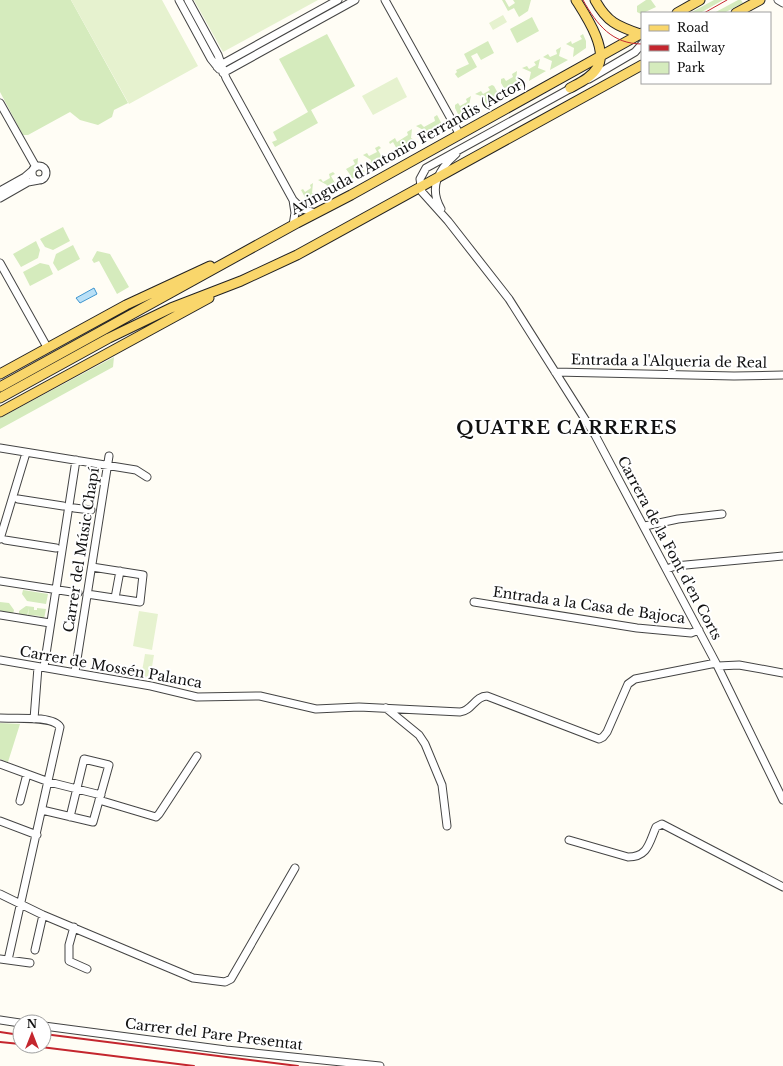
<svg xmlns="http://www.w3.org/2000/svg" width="783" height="1066" font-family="'Libre Baskerville',serif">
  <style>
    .green { fill: #d5ebbd }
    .pitch { fill: #e6f2cf }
    .water { fill: #b9e0f7; stroke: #3f96cf }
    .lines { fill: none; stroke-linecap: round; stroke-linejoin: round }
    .minor-casing { stroke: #444; stroke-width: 9 }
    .major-casing { stroke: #222; stroke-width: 11 }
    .minor { stroke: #fff; stroke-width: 7 }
    .major { stroke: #f9d66b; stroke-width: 9 }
    .tram { stroke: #c4262e; stroke-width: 1 }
    .rail { stroke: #c4262e; stroke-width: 2 }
    .labels { text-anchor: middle; stroke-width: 4; stroke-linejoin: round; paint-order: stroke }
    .street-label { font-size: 14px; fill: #111; stroke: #fff }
    .district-label { font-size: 18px; font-weight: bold; letter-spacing: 1px; fill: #111; stroke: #fff }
  </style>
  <rect width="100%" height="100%" fill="#fffdf5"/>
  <path class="green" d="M0 0H71L128 103 114 110 112 117 98 125 80 120 70 112 28 135H23L0 92Z
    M502 0H505L509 7 515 3 513 0H531L528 11 519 17 514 8 508 11Z
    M646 0H651L656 7 641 14 637 12V6Z
    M714 0H723L700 13H690Z
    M738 0H741L743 3 724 13H714Z
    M532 17 539 31 517 43 510 29Z
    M327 34 355 86 311 110 318 123 275 147 272 142 277 140 273 132 308 112 279 59Z
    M583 34 586 41V48L573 57 574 48 566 44 571 41 572 44 582 39 580 36Z
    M488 41 494 53 481 60 477 53 471 56 477 67 458 78 455 74 457 72 456 70 469 64 464 54Z
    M561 47 559 56 568 60 550 70 552 61 543 57 548 54 550 57 557 54 556 50Z
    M540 59 538 68 546 71 529 81 531 72 522 68 527 66 529 69 536 65 534 62Z
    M517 71 516 80 524 84 507 93 501 83V79L504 78 506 81 513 77 512 74Z
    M492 85 494 86 500 97 482 106 484 97 475 94 481 91 483 94 490 90 488 87Z
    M471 96 469 105 478 109 460 118 455 108V105L458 103 460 106 467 102 466 99Z
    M437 115 444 128 424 138 425 131 416 126 421 124 424 127 435 121 434 117Z
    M412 129 411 138 418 142 396 154 398 151 393 142 390 144 389 142 395 138 397 142 408 135 407 132Z
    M379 146 381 148 378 150 383 159 386 157 387 159 370 168 371 160 363 155 367 153 369 156 377 152 375 148Z
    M358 158 357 168 365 171 348 181 347 179 351 176 346 169 355 164 353 160Z
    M333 172 335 174 331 176 336 185 340 183 341 185 325 193 327 185 318 180 321 179 323 182 330 178 329 174Z
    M313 183 312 193 320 196 308 203 301 190 303 189 305 192 311 188 310 185Z
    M63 227 70 241 53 250 45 247 40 239Z
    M36 241 40 250 38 258 21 267 13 254Z
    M73 245 80 259 58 271 53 263 56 254Z
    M97 251 110 254 129 287 117 294 99 261 94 263 92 260Z
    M40 263 49 265 53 274 30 286 23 272Z
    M114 357 113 367 0 429V418Z
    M23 590 48 594 46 604 27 601 22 594Z
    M0 602 9 603 14 610 13 614 0 612Z
    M26 606 34 607V610H37V608L46 609 44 619 36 618 41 616 28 615 29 608 27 616 19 615V611Z
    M0 723 20 724 8 762 0 759Z"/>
  <path class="pitch" d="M71 0H162L198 66 129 104Z
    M194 0H318L223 52Z
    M503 15 507 22 493 30 489 23Z
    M397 77 407 97 373 115 362 96Z
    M139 611 158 614 152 650 133 646Z
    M145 654 154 655 150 678 141 677Z"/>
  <path class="water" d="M94 288 97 294 80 303 76 298Z"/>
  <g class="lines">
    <g class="minor-casing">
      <path id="minor" d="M179 0 211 59 219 69
        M188 0 218 55 226 78 293 200 295 213 293 225
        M385 0 460 135
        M778 0 783 3
        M217 67 338 0
        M223 73 355 0
        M589 79 635 52 642 44
        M575 86 426 168 420 179 422 192 448 221 509 299 595 435 716 663 783 800
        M0 103 36 167
        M32 173a7 7 0 1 1 14 0a7 7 0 1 1-14 0Z
        M0 191 25 177 32 171
        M0 198 28 182 39 180
        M293 200 302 209 316 213
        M441 209C428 187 439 169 456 154
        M0 263 47 347
        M555 372 734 376 783 375
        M0 448 136 470 147 477
        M18 499 63 506
        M74 508 91 510
        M645 526 678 519 722 514
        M0 539 26 453
        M5 540 56 548
        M667 569 675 566 783 556
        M0 581 78 593
        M87 594 140 602 143 575 92 567
        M115 598 120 571
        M474 602 637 628 691 633 699 630
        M0 615 50 623
        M0 660 151 686 197 697 260 696 316 709 359 707 460 712C472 711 475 696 487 696L599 739 603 737 607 732 628 684 635 679 716 663
        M718 666 739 665 783 673
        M44 667 76 460
        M75 672 109 456
        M386 708 419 735 425 744 442 785 447 826
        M0 718C13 719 53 715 60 727L8 960
        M34 719 38 667
        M0 764 49 782 101 795
        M99 800 156 817 159 814 197 756
        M20 801 27 774
        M42 810 93 822 109 765 84 759 70 817
        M0 821 37 835
        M569 840 628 857C648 857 649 843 656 827L662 824 783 887
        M0 894 43 915 193 978 225 982 231 979 295 868
        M74 927 69 945V961L87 969
        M35 950 43 915
        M0 959 30 963
        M0 1020 20 1023
        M44 1026 226 1050 380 1066"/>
    </g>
    <g class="major-casing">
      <path id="major" d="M595 0C607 22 617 26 640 34
        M677 13 700 0
        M736 13 760 0
        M570 88C579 83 591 78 597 68 609 50 586 16 576 0
        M0 374 126 305 210 266
        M0 387 297 223 351 195 642 33
        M0 398 109 338 171 308 241 281 297 255 642 65
        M0 412 209 298"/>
    </g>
    <use href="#minor" class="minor"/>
    <use href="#major" class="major"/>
    <path class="tram" d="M583 0C597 25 612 44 642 44
      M704 13 727 0"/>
    <path class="rail" d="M0 1032 20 1035
      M44 1034 298 1066
      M0 1042 20 1044
      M33 1046 194 1066"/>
  </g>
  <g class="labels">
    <g class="street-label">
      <text transform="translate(408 146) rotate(-29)" y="5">Avinguda d'Antonio Ferrandis (Actor)</text>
      <text transform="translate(669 361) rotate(1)" y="5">Entrada a l'Alqueria de Real</text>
      <text transform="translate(670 548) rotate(62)" y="5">Carrera de la Font d'en Corts</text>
      <text transform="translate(81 550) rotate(-81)" y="5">Carrer del Músic Chapí</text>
      <text transform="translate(589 605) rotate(8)" y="5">Entrada a la Casa de Bajoca</text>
      <text transform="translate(111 667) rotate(10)" y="5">Carrer de Mossén Palanca</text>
      <text transform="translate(214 1034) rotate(7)" y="5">Carrer del Pare Presentat</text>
    </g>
    <g class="district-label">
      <text x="567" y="434">QUATRE CARRERES</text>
    </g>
  </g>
  <rect x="641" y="12" width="130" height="72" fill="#ffffff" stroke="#a0a0a0"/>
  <rect x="649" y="25" width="20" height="6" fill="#f9d66b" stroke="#a0a0a0"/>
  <text x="677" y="32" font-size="12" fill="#111111">Road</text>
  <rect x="649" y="45" width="20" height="6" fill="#c4262e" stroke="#a0a0a0"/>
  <text x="677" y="52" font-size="12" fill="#111111">Railway</text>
  <rect x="649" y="62" width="20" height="12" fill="#d5ebbd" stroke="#a0a0a0"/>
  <text x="677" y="72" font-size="12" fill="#111111">Park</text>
  <g transform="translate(32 1034)"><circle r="19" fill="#ffffff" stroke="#a0a0a0"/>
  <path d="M0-3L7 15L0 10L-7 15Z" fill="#c4262e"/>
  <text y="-6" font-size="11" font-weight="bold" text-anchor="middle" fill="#111111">N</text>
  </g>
</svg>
